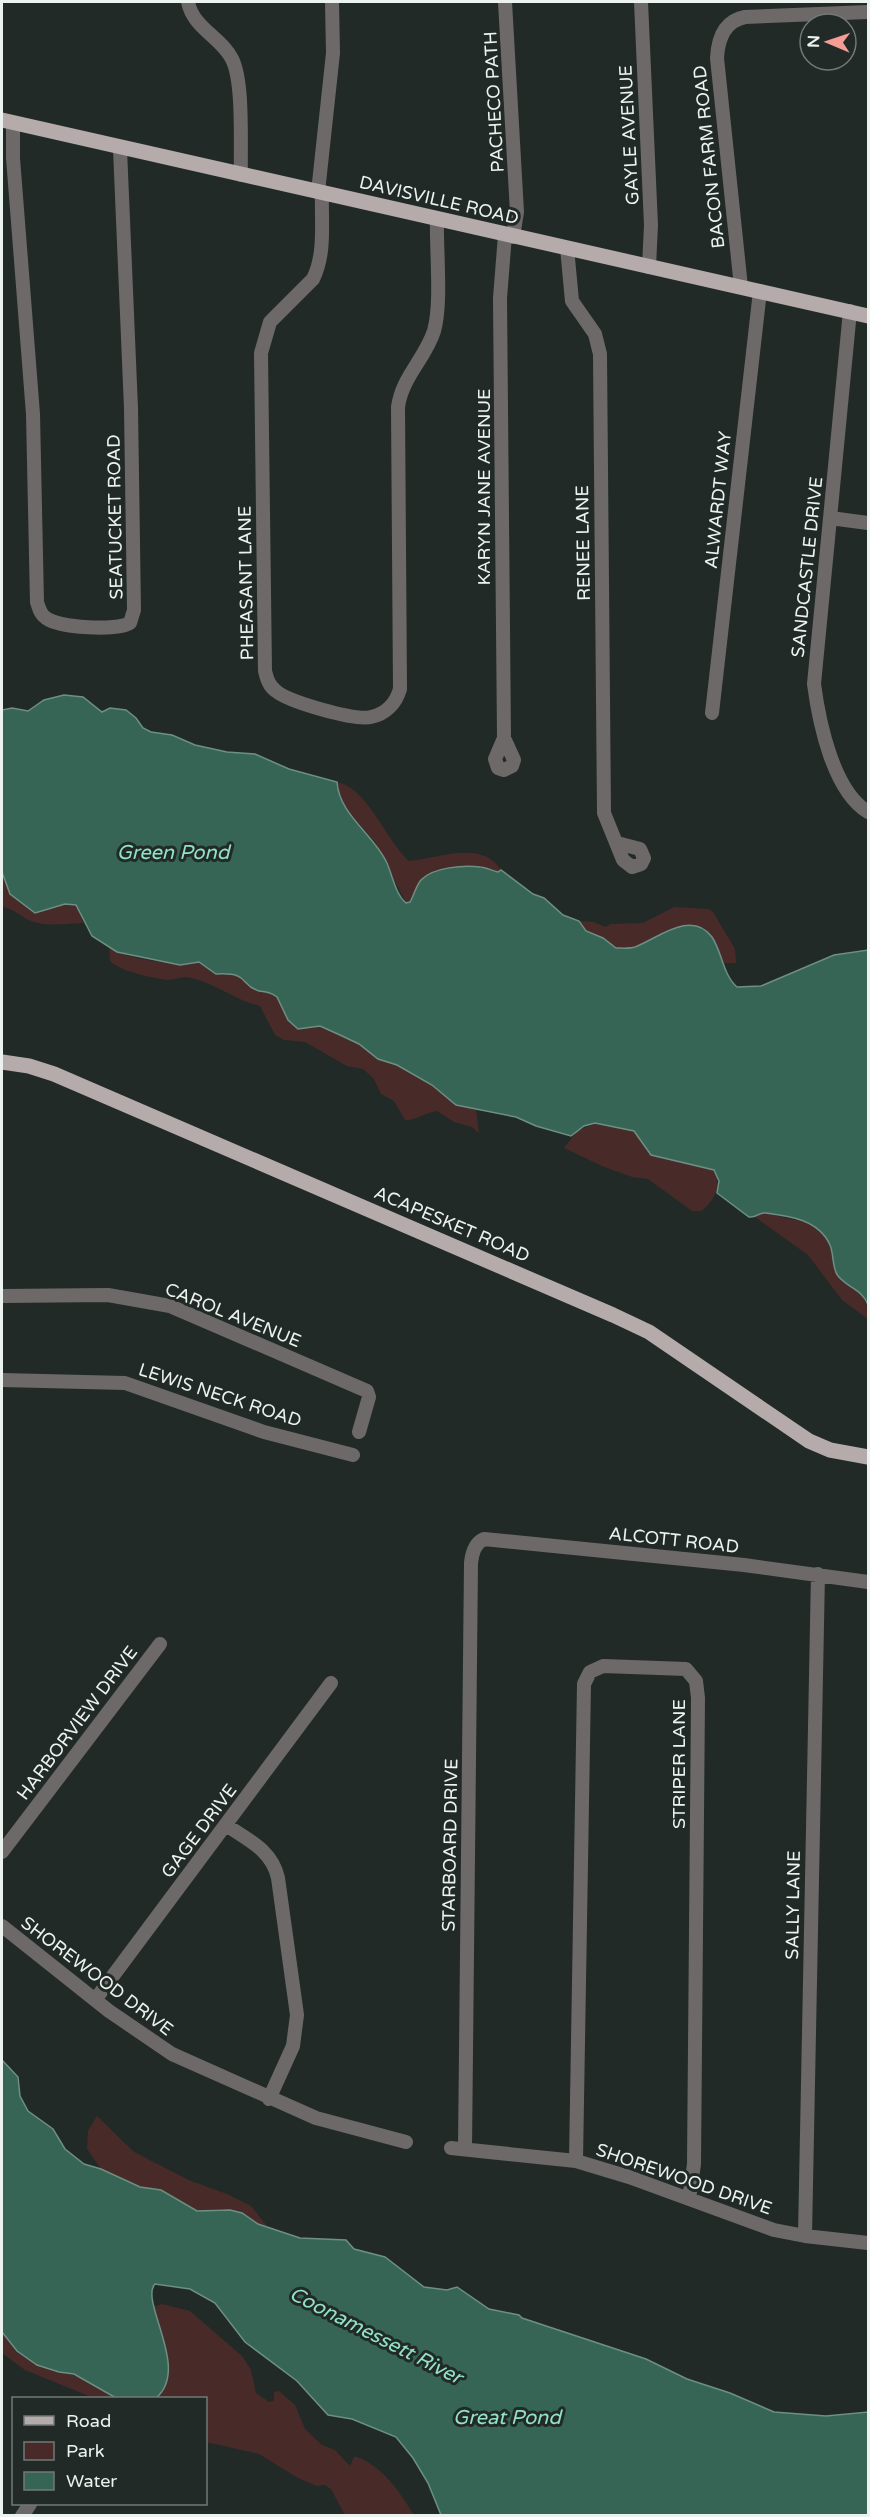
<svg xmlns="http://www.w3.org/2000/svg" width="870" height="2517" font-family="'Varela Round',sans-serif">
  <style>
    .green { fill: #482b29 }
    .water { fill: #366556; stroke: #6d8f84; stroke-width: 1.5 }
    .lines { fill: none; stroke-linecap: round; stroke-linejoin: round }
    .minor { stroke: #6e6969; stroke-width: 14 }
    .major { stroke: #b4abaa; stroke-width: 15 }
    .labels { text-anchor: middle; stroke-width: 6; stroke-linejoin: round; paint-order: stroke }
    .street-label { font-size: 18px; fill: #ecf2f0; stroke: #212a27 }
    .water-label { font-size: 20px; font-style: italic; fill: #92e2c8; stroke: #212a27 }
  </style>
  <rect width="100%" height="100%" fill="#212a27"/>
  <path class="green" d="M337 782C368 788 386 841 409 861 437 859 482 839 501 870L499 872 480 867 440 870 425 877 410 902 406 903 375 842 346 809 338 794Z
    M2 872 10 894 35 913 65 904 77 906 83 923C65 923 46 928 29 920 20 916 14 909 3 907Z
    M674 907 709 909 713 912 735 949 736 963H724C717 954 716 939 706 932 673 909 646 960 615 948 611 946 608 941 604 939 592 934 585 933 579 921L594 922 605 927 611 924 643 923Z
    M109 948C134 961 173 965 199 962L216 974C239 973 238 976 256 988 260 991 264 990 270 992 280 997 285 1009 288 1020L309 1028 320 1026 340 1035 359 1044 378 1059 397 1065 432 1085 456 1105 476 1110 479 1133 472 1127 454 1122 437 1111C426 1112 415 1121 405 1120L394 1101 381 1094 374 1079 363 1069 347 1066 305 1042 284 1040 275 1035 260 1006C234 1000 213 981 186 977 180 977 173 980 167 980 152 978 120 971 110 961Z
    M596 1123 634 1131 651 1155 714 1169C722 1188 715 1198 702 1211H692L648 1179 632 1177 602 1166 564 1148 577 1131Z
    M767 1213C813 1227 827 1215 836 1273 851 1294 868 1287 868 1319L842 1300 808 1255 755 1217 759 1214Z
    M97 2116 134 2152 191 2181 227 2194 251 2206 267 2226 258 2224 242 2213 223 2209 197 2211 157 2189 140 2187 122 2180 101 2169 87 2149 88 2131Z
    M162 2304 190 2311 242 2356 251 2370 256 2393 269 2402 274 2401V2392L279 2391 295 2405 305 2429 322 2445 335 2450 350 2466 354 2457H357C384 2467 400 2493 414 2515H345L331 2489 325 2485 317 2486 298 2478 259 2454 206 2442V2398H156C181 2376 161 2332 153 2307Z
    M2 2332 16 2351 29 2360 59 2372 82 2377 116 2398H94L25 2370 2 2353Z"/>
  <path class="water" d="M64 695 83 697 102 712 110 708 126 710 136 718 143 728 151 732 172 735 195 745 227 752 255 754 289 769 337 782C339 814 372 833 386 861 392 873 395 894 406 903L410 902C414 895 416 886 421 880 433 867 464 865 480 867 486 867 492 871 498 872L501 870 533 894 544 898 563 915 579 921 586 931 603 938 616 948C622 948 629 949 635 947 657 939 691 909 712 937 722 952 723 975 737 987L761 986 834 955 868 950V1305C863 1290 848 1288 838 1276 832 1269 834 1254 830 1245 819 1220 790 1216 766 1213 759 1212 757 1218 749 1217L717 1193 719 1181 714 1170 651 1155 634 1131 595 1123 584 1126 571 1136 536 1126 516 1117 456 1105 432 1085 397 1065 378 1059 359 1044 340 1035 320 1026 298 1029 288 1020 277 997C270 992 266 992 259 991 239 985 251 972 216 974L199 962 180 965 117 952 92 936 76 905 65 904 35 913 10 894 2 872V710L12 708 28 711 44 700Z
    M2 2060 18 2077 20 2096 28 2111 53 2129 65 2149 84 2164 101 2169 140 2187 161 2190 197 2211 230 2210 242 2213 258 2224 300 2238 346 2240 354 2249 385 2257 424 2287 447 2290 457 2287 489 2309 519 2315 522 2318 646 2359 687 2379 730 2393 774 2412 826 2416 868 2412V2515H441L428 2483 413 2458 396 2437 352 2419 328 2415 297 2381 245 2342 215 2303 190 2289 155 2284C139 2301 191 2369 156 2398H116L74 2374 59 2372 37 2365 17 2351 2 2332Z"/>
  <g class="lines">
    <path class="minor" d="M188 2C193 28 221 37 232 59 244 82 240 147 241 175
      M505 2 517 212 513 237
      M641 2 651 225 649 267
      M13 123V158L33 414 37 602C39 608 40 614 46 618 60 628 116 631 130 623L134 610 131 408 120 149
      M318 192 333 53 332 2
      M322 193C321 221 326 253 313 279L270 322 261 353 265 671C267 679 269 686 276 691 289 702 355 721 371 717 386 714 396 703 400 689L398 407C402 377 425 359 434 331 442 303 436 250 437 219
      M567 248 572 301 595 334 600 354 604 813 623 860 632 867 641 864 644 858 640 849 617 843
      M741 287 717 58C718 39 724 21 745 17L868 12
      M850 311 814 684C819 722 833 791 868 812
      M830 518 868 523
      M712 713 760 291
      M504 738 500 298 505 235
      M504 738 514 760 512 766 504 770 498 768 495 759Z
      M2 1296 108 1295 170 1306 367 1391 369 1397 359 1432
      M2 1380 125 1383 264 1432 353 1455
      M226 1825C248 1840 272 1850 278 1878L297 2015 293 2046 269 2099
      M2 1852 160 1644
      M2 1926 109 2011 172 2054 316 2118 406 2142
      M95 2000 331 1683
      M451 2148 576 2161 629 2177 774 2230 805 2236 868 2243
      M465 2149 471 1563C472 1553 475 1543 484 1539L744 1565 868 1582
      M576 2161 584 1684 590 1672 603 1666 686 1669 696 1681 698 1698 694 2164 689 2199
      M805 2236 818 1574
      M22 2516 30 2504"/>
    <path class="major" d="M2 120 868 316
      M2 1062 29 1066 54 1074 613 1315 649 1332 809 1441 830 1450 868 1457"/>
  </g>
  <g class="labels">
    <g class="street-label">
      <text transform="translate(494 102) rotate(-93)" y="6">PACHECO PATH</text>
      <text transform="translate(629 135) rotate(-93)" y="6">GAYLE AVENUE</text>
      <text transform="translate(709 157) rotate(-96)" y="6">BACON FARM ROAD</text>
      <text transform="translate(439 200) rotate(13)" y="6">DAVISVILLE ROAD</text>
      <text transform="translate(484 487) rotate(-90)" y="6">KARYN JANE AVENUE</text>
      <text transform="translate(718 500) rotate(-84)" y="6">ALWARDT WAY</text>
      <text transform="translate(115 517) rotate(-91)" y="6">SEATUCKET ROAD</text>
      <text transform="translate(583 543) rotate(-91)" y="6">RENEE LANE</text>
      <text transform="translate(807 567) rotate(-84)" y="6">SANDCASTLE DRIVE</text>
      <text transform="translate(246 583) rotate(-91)" y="6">PHEASANT LANE</text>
      <text transform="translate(452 1224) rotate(23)" y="6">ACAPESKET ROAD</text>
      <text transform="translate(233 1315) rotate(22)" y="6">CAROL AVENUE</text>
      <text transform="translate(220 1395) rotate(18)" y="6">LEWIS NECK ROAD</text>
      <text transform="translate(674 1540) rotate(6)" y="6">ALCOTT ROAD</text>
      <text transform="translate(77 1723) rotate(-53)" y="6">HARBORVIEW DRIVE</text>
      <text transform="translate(679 1764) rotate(-90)" y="6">STRIPER LANE</text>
      <text transform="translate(199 1831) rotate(-53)" y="6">GAGE DRIVE</text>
      <text transform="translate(450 1845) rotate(-89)" y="6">STARBOARD DRIVE</text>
      <text transform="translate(793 1905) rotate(-89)" y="6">SALLY LANE</text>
      <text transform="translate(97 1976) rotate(37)" y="6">SHOREWOOD DRIVE</text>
      <text transform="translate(684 2179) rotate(19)" y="6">SHOREWOOD DRIVE</text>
    </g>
    <g class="water-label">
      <text x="173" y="859">Green Pond</text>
      <text transform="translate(376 2335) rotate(27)" y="7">Coonamessett River</text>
      <text x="507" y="2424">Great Pond</text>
    </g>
  </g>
  <rect width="870" height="2517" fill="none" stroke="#ecf2f0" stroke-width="6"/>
  <rect x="12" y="2397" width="195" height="108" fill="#212a27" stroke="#727a77" stroke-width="1.5"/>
  <rect x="24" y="2416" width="30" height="9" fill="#b4abaa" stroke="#727a77" stroke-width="1.5"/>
  <text x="66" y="2427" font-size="18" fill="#ecf2f0">Road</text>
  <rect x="24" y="2442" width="30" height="18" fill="#482b29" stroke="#727a77" stroke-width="1.5"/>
  <text x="66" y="2457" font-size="18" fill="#ecf2f0">Park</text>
  <rect x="24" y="2472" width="30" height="18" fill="#366556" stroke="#727a77" stroke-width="1.5"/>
  <text x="66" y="2487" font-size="18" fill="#ecf2f0">Water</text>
  <g transform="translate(828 42) rotate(272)"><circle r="28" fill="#212a27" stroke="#727a77" stroke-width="1.5"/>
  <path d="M0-4.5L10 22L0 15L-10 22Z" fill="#f59c94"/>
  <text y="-9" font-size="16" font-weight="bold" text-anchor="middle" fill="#ecf2f0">N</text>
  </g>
</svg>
